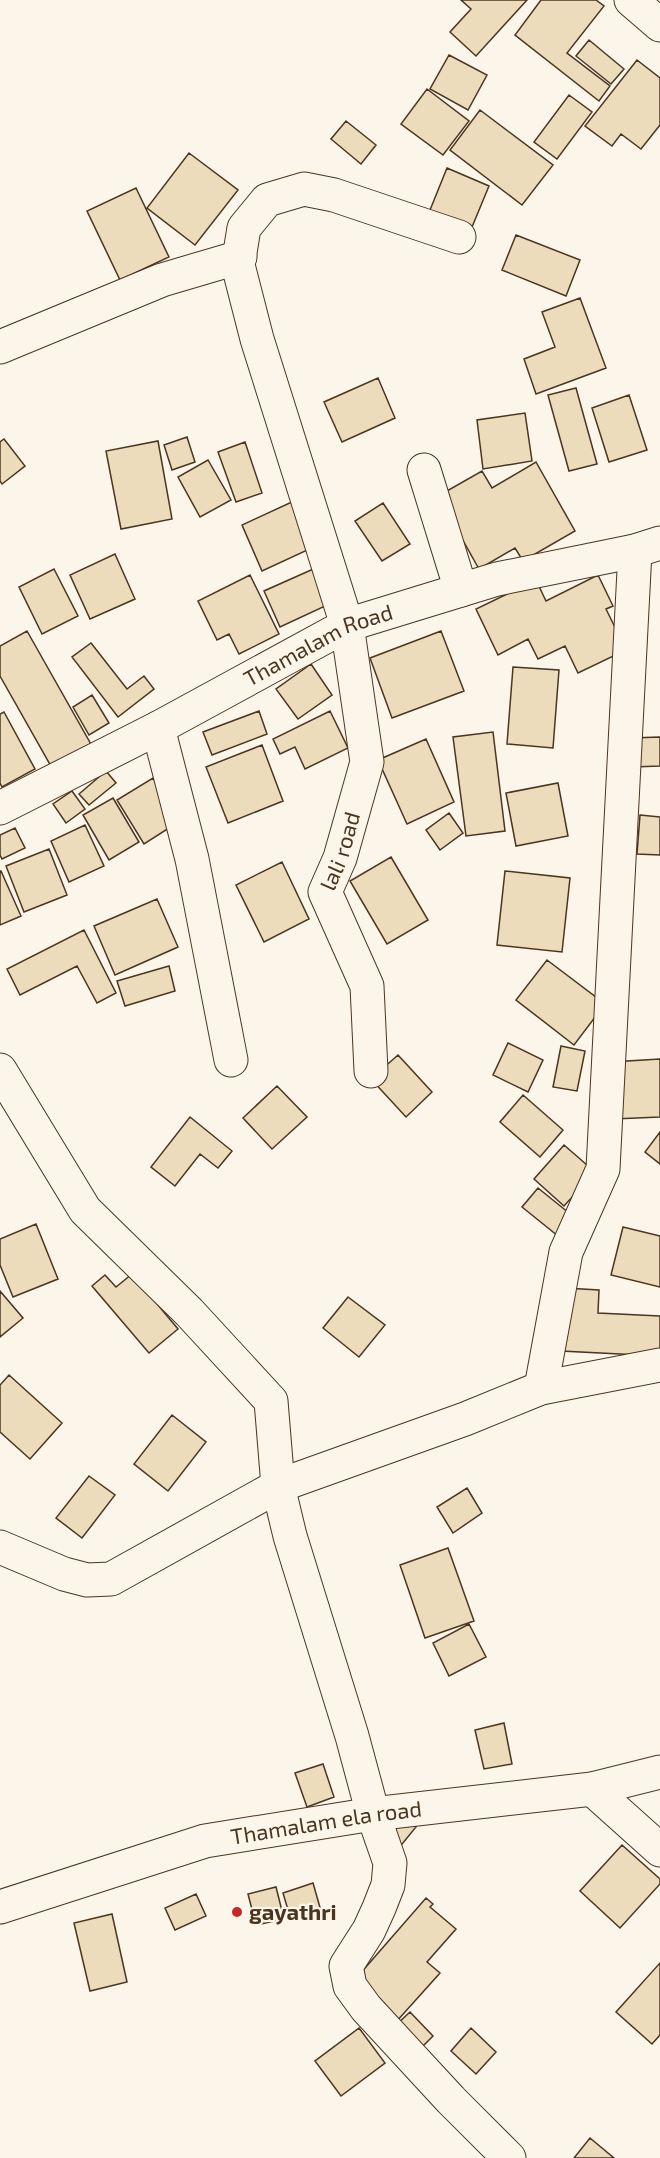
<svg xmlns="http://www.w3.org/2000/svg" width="660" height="2158" font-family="'Exo 2',sans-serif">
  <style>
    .building { fill: #ecdcbc; stroke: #4a3520; stroke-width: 1.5 }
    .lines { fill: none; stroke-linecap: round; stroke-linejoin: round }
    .minor-casing { stroke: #4a3520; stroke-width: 35 }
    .minor { stroke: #fbf6e9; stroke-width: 33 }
    .poi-dot { fill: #c62828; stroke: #fbf6e9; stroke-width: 2 }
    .labels { text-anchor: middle; stroke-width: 4.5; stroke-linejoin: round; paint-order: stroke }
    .street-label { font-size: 22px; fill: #4a3520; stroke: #fbf6e9 }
    .poi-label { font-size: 22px; font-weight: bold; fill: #4a3520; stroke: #fbf6e9; text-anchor: start }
  </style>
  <rect width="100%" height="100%" fill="#fbf6e9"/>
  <path class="building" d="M461 0H527L476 56 450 32 471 9Z
    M541 0H596L604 6 567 53 610 86 599 101 515 35Z
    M589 40 624 69 611 84 576 56Z
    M449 55 487 75 468 110 430 89Z
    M637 60 660 78V125L641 149 621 134 612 146 585 126Z
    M427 89 469 121 443 155 401 124Z
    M569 95 592 112 557 159 534 142Z
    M480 110 553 165 522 205 450 150Z
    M346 121 376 145 361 164 331 139Z
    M189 153 238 190 195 245 147 208Z
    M447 168 489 186 472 227 430 210Z
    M136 188 169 257 120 280 87 211Z
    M516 235 580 260 566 296 502 270Z
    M580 298 606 368 536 394 524 359 555 347 542 312Z
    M378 378 395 418 342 442 324 402Z
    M576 388 597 464 569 471 548 395Z
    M629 395 647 450 609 462 592 408Z
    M525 413 532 461 483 469 477 420Z
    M187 437 195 462 172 470 164 445Z
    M4 439 25 466 2 484 0 481V442Z
    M158 441 172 519 121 529 106 451Z
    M245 442 262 493 236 502 218 452Z
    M208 460 231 500 200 517 178 477Z
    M536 462 575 531 523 561 515 548 479 569 438 496 482 471 492 488Z
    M294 501 314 547 262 571 242 525Z
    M383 503 410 544 382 561 355 521Z
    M115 554 135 599 90 619 70 575Z
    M320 566 336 601 280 627 264 591Z
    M54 569 78 616 42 634 19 587Z
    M250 575 279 634 239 654 229 634 217 640 198 601Z
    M598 575 613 606 606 609 626 650 578 673 565 646 538 659 528 639 498 655 476 609 536 580 546 601Z
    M27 631 92 746 52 768 0 676V646Z
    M441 631 464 691 392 718 370 658Z
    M91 643 127 689 144 676 154 689 118 717 72 657Z
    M311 664 332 695 298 719 276 689Z
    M513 667 559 670 553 748 507 744Z
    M92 695 109 723 89 735 73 707Z
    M259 711 267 734 212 755 203 732Z
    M330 711 348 748 305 769 295 747 280 754 273 739Z
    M4 712 35 769 2 787 0 783V714Z
    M493 732 505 831 466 836 453 737Z
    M660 737V766L633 767 631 738Z
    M426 739 454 802 407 824 378 760Z
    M262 745 283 801 228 823 206 767Z
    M106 771 116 783 89 805 79 794Z
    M153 778 180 821 144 844 117 800Z
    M558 783 568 836 516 846 506 793Z
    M72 791 85 809 66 823 53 804Z
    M113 798 139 842 109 860 83 815Z
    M449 813 463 833 440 850 426 830Z
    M640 815 660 817V855L637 854Z
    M85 825 104 866 69 882 51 841Z
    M15 828 25 848 2 859 0 855V835Z
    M49 849 67 895 24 912 6 866Z
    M391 857 428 920 387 944 350 881Z
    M282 862 309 919 264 942 236 885Z
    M0 871H1L21 916 0 925Z
    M505 871 570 878 562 952 497 945Z
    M157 899 178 947 115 975 94 926Z
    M84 930 116 993 97 1003 77 966 20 995 7 969Z
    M547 960 605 1004 574 1045 516 1000Z
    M169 966 175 991 125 1006 117 981Z
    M508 1043 543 1060 528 1092 493 1075Z
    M561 1046 585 1051 577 1091 553 1087Z
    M398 1055 432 1092 406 1117 371 1079Z
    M660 1059V1117L614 1119 611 1062Z
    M277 1086 307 1117 272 1149 243 1118Z
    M523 1095 563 1130 540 1157 500 1122Z
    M190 1117 232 1151 218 1168 200 1154 175 1186 151 1167Z
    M660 1132V1164L645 1152Z
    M564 1145 595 1172 564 1206 534 1179Z
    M538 1188 574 1217 558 1236 522 1207Z
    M36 1224 58 1279 13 1297 0 1265V1239Z
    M623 1227 660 1236V1287L611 1275Z
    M132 1274 178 1329 149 1353 92 1286 105 1275 116 1287Z
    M565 1288 599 1290 598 1313 660 1316V1356L561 1351Z
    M0 1291 23 1318 0 1337Z
    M348 1297 385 1325 359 1357 323 1328Z
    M9 1375 62 1423 30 1459 0 1432V1385Z
    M172 1415 206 1442 168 1491 134 1464Z
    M89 1476 115 1495 82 1538 56 1518Z
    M467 1488 482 1513 453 1533 437 1507Z
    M448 1548 474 1621 425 1638 400 1565Z
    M469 1624 486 1657 449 1676 433 1643Z
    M504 1723 512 1764 484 1769 475 1730Z
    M323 1764 334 1797 307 1807 295 1773Z
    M401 1816 416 1827 398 1849 384 1838Z
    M622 1845 660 1879V1884L620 1928 580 1891Z
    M313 1883 321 1911 291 1920 283 1893Z
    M276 1887 284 1919 256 1925 248 1894Z
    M196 1894 206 1916 175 1930 165 1908Z
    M426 1898 433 1904 430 1907 456 1929 427 1962 440 1973 396 2022 352 1983Z
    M112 1914 127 1982 90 1991 74 1923Z
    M660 1963V2035L652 2044 616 2012Z
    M410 2012 433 2036 419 2050 396 2025Z
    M359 2028 385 2063 341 2096 315 2061Z
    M471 2028 496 2052 476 2074 451 2051Z
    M590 2138 614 2158H574Z"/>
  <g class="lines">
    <g class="minor-casing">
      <g id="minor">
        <path d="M631 0 660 25"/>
        <path d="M0 347 162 280 240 257"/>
        <path d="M424 470 461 590"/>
        <path d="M158 728 192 859 231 1060"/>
        <path id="s1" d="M0 808 158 728 347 625 497 579 635 551 660 543"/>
        <path d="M0 1070 85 1210 189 1312 271 1401 278 1486 290 1536 352 1736 373 1814 390 1863 388 1885 379 1908 369 1930 346 1966 350 1986 366 2008 451 2100 509 2158"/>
        <path id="s2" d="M371 1071 367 986 325 892 340 858 367 762 347 625 257 339 238 265 244 228 267 200 304 189 334 195 459 237"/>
        <path d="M541 1388 566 1252 603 1169 635 551"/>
        <path d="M0 1547 64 1574 87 1580 111 1579 278 1486 465 1419 541 1388 660 1365"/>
        <path d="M592 1789 660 1850"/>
        <path id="s3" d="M0 1907 205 1841 373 1814 592 1789 660 1772"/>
      </g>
    </g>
    <use href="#minor" class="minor"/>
  </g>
  <circle class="poi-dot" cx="237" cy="1912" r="6"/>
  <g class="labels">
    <g class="street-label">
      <text dy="8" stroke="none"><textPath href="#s1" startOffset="358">Thamalam Road</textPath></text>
      <text dy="8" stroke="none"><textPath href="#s2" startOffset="232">lali road</textPath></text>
      <text dy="8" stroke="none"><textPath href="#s3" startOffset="338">Thamalam ela road</textPath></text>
    </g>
    <g class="poi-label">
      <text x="249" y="1920">gayathri</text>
    </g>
  </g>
</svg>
